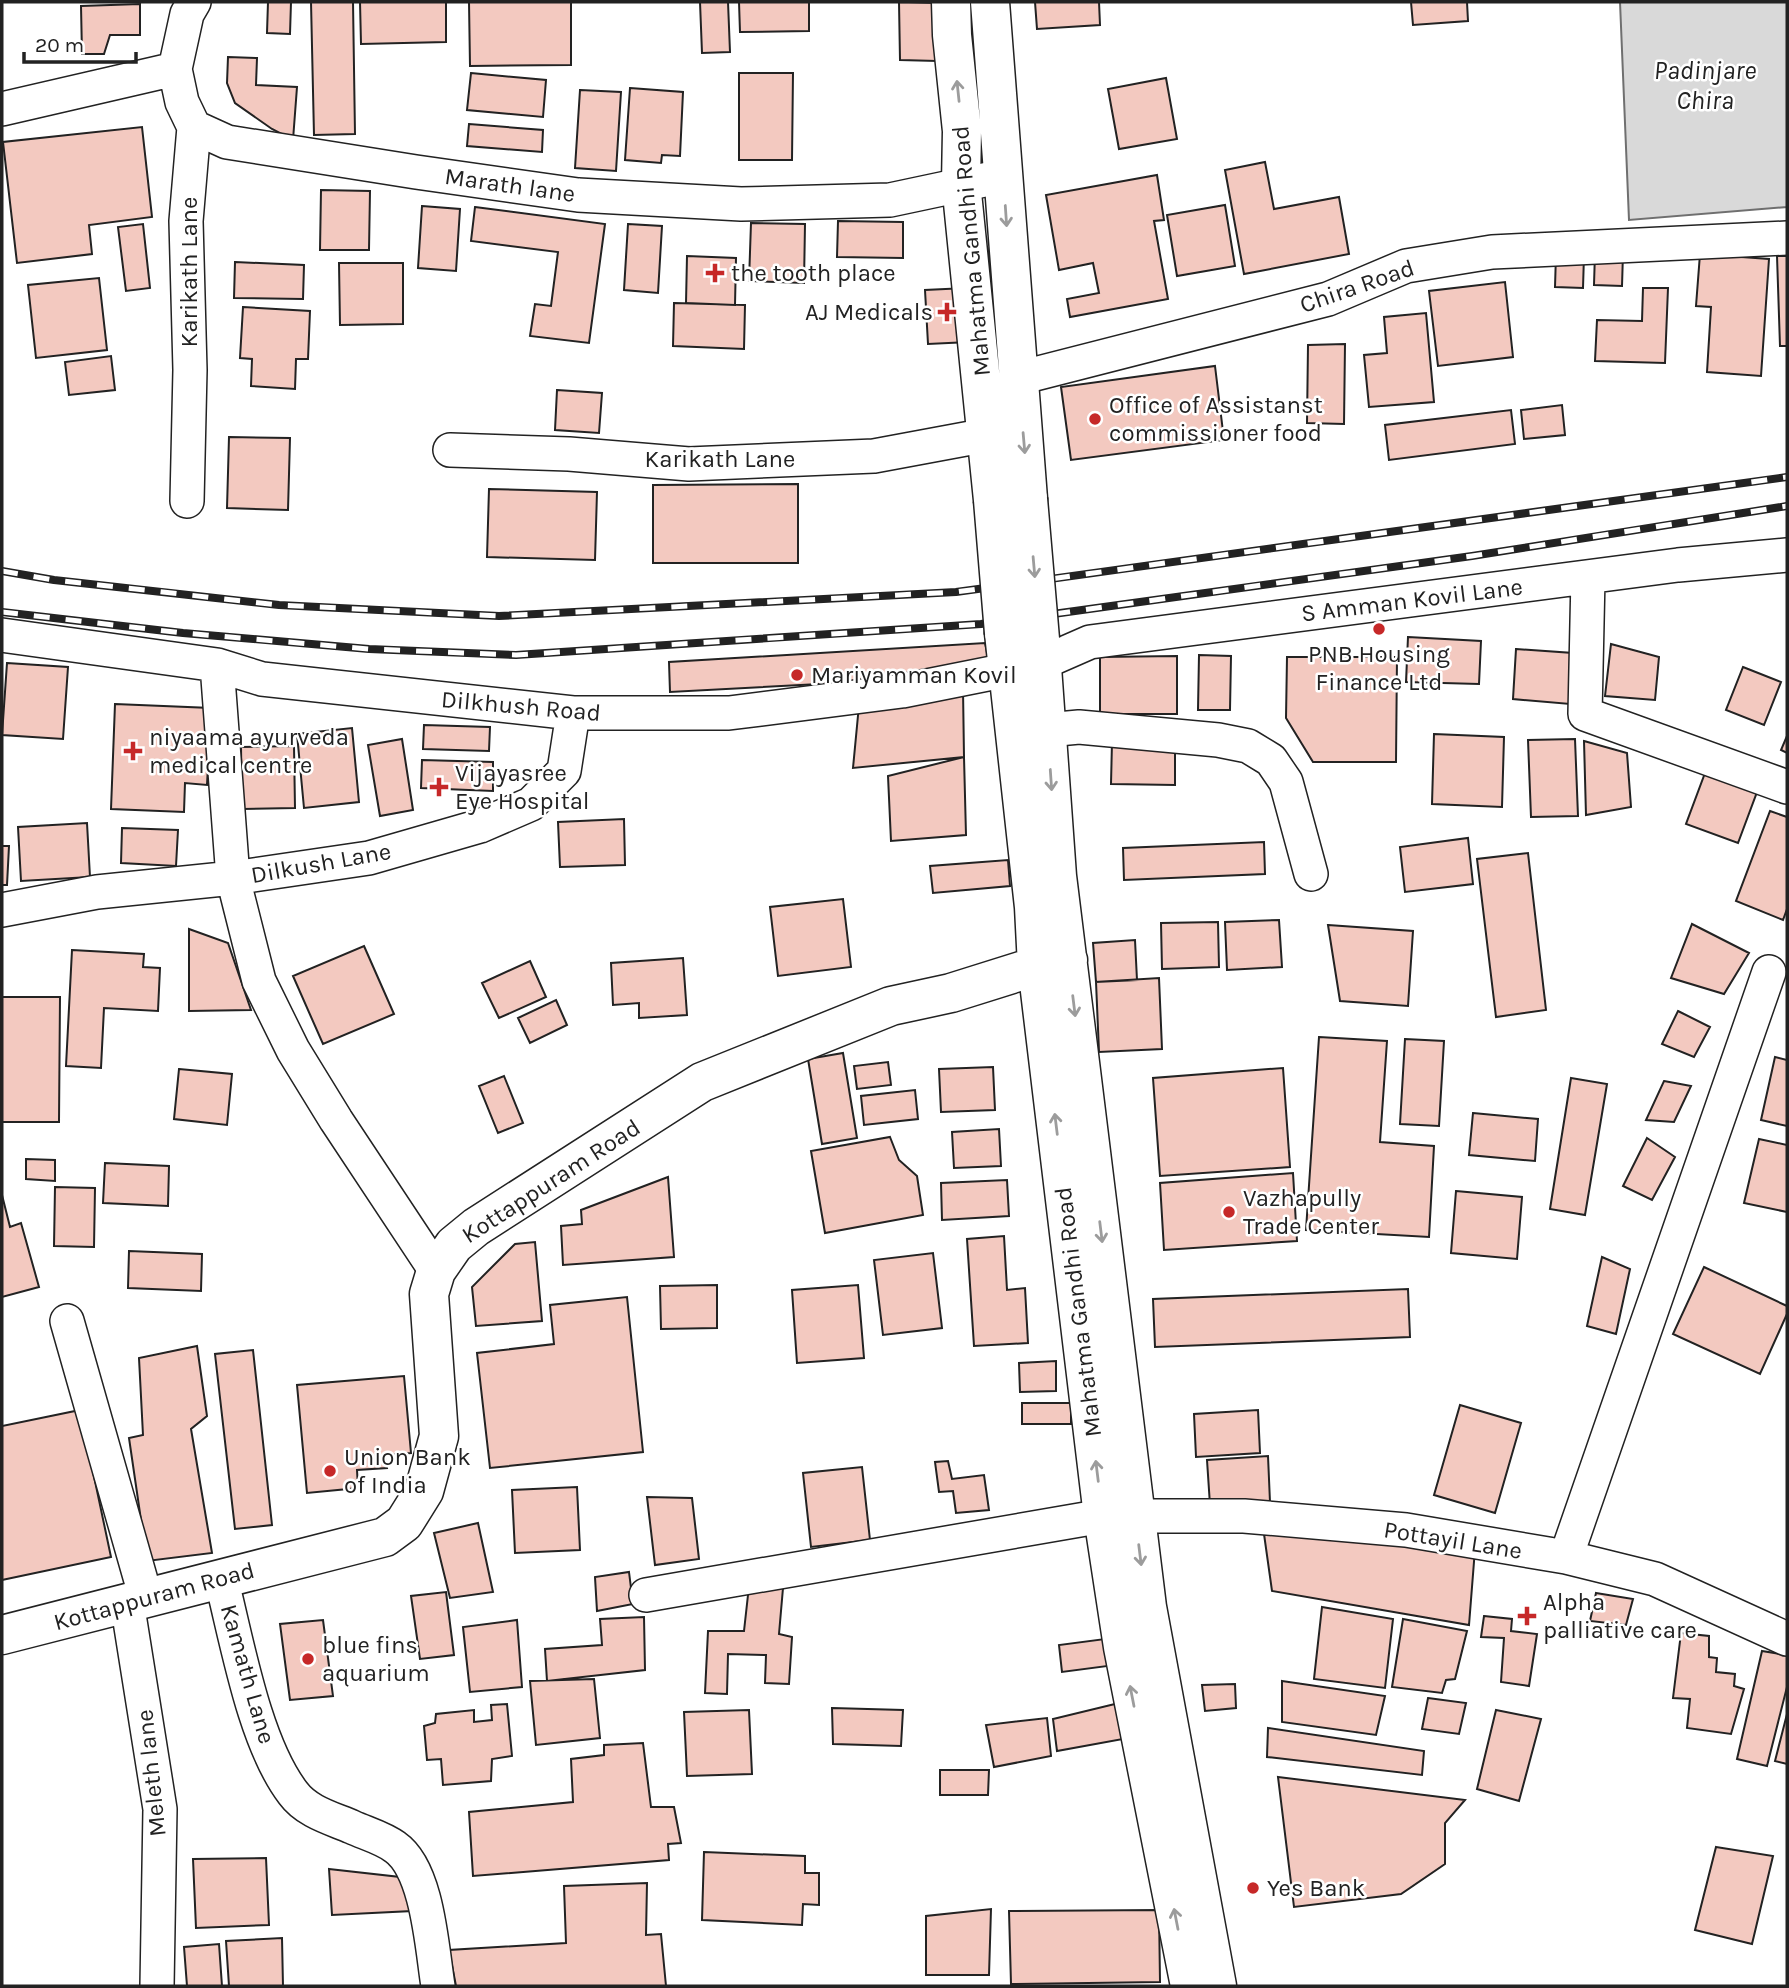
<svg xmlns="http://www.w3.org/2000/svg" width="1789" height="1988" font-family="Karla,sans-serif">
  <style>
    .water { fill: #d9d9d9; stroke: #6f6f6f; stroke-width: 2 }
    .building { fill: #f3c9c0; stroke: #222; stroke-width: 2 }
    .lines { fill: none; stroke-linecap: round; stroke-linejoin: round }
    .street-casing { stroke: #222; stroke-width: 36 }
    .secondary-casing { stroke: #222; stroke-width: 41 }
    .street { stroke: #fff; stroke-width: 33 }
    .secondary { stroke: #fff; stroke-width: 38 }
    .rail-casing { stroke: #222; stroke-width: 8 }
    .rail { stroke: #fff; stroke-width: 5; stroke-dasharray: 16; stroke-linecap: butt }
    .secondary-bridge-casing { stroke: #222; stroke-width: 41; stroke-linecap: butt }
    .secondary-bridge { stroke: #fff; stroke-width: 38 }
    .oneway { stroke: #9c9c9c }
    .poi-dot { fill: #c62828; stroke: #fff; stroke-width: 2.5 }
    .labels { text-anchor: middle; stroke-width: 5; stroke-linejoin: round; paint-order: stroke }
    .street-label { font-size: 24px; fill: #222; stroke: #fff }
    .poi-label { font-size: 24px; fill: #222; stroke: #fff; text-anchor: start }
    .water-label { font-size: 26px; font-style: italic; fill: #222; stroke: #fff }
  </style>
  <rect width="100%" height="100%" fill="#fff"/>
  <path class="water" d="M1620 2H1787V207L1629 220Z"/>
  <path class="building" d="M268 2H291L290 34 267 33Z
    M311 2H353L355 134 314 135Z
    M360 2H446V42L361 44Z
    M469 2H571V65L470 66Z
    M700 2H728L730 52 702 53Z
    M739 2H809V31L740 32Z
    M899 2 937 3V61L900 60Z
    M1035 2H1099L1100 25 1037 29Z
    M1411 2H1467L1468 21 1413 25Z
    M140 4V35H110L104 54H82L81 6Z
    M228 57 257 58 256 85 297 87 293 140 272 129 235 103 227 83Z
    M471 73 546 80 543 117 467 110Z
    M739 73H793L792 160H739Z
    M1166 78 1177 139 1119 149 1108 89Z
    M630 88 683 92 680 156 662 155 661 163 625 160Z
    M580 90 621 92 616 171 575 168Z
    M469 124 543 130 542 152 467 146Z
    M142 127 152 217 89 225 92 254 17 263 3 142Z
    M1265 162 1274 209 1339 197 1349 254 1244 274 1225 170Z
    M1157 175 1164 220 1154 221 1168 299 1070 317 1067 299 1099 293 1093 263 1059 270 1046 195Z
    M321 190 370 191 369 250H320Z
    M1225 205 1235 266 1177 276 1167 215Z
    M422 206 460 209 456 271 418 268Z
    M475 207 605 224 589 343 530 336 535 304 551 306 558 252 471 241Z
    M838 221 903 222V258L837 257Z
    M751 223 805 224 804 283 749 281Z
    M143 224 150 288 126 291 118 227Z
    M628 224 662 226 658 293 624 290Z
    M1595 252 1623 253 1622 286 1594 285Z
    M1556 254 1584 255 1583 288 1555 287Z
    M1700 254 1769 259 1761 376 1707 372 1711 307 1696 306Z
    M687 256 736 258 735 305 686 303Z
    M1777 256H1787V346H1780Z
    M235 262 304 265 303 299 234 298Z
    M339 263H403V324L340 325Z
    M99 278 107 350 36 358 28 285Z
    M1505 282 1513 357 1438 366 1429 291Z
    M966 288 969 342 928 344 925 290Z
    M1643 288H1668L1665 363 1595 361 1597 320 1642 321Z
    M674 303 745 305 744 349 673 346Z
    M243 307 310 311 308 359H296L295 389 251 386 252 359 240 358Z
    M1426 313 1434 402 1369 407 1364 355 1387 353 1384 317Z
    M1345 344 1344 424 1307 423 1308 345Z
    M111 356 115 390 69 395 65 362Z
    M1215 366 1224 440 1071 460 1061 387Z
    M557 390 602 393 599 433 555 430Z
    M1562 405 1565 435 1524 439 1521 410Z
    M1511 410 1515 444 1389 460 1385 425Z
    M229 437 290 438 288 510 227 508Z
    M798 484V563H653V485Z
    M489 489 597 492 595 560 487 557Z
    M1408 637 1481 641 1479 684 1406 682Z
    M985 643 990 667 858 682 670 692 669 662Z
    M1611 644 1659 657 1655 700 1605 696Z
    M1516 649 1573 653 1570 704 1513 699Z
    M1199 655 1231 656 1230 710H1198Z
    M1177 656V714H1100V657Z
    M1287 657H1397L1396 762H1313L1286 718Z
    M7 663 68 667 63 739 2 735Z
    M1743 667 1781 682 1764 725 1726 710Z
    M963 689 964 757 853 768 859 705Z
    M115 704 211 708 207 785 185 783 184 812 111 809Z
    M424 725 490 727 489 751 423 749Z
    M352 728 359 802 304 808 297 734Z
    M1434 734 1504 737 1502 807 1432 804Z
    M1787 736V753L1781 750Z
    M402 739 413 810 380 816 368 745Z
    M1575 739 1578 816 1531 817 1528 740Z
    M1584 741 1627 753 1631 807 1586 815Z
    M1112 742 1175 743V785L1111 784Z
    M294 746 295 808 242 809 241 747Z
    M964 757 966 835 891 841 888 776Z
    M422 760 493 762V791L421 788Z
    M1705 773 1757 792 1738 843 1686 824Z
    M1770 811 1787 817V909L1783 920 1736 901Z
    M624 819 625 865 560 867 558 822Z
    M87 823 90 877 21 881 18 827Z
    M122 828 178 830 176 866 121 863Z
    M1468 838 1473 884 1405 892 1400 847Z
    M1264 842 1265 874 1124 880 1123 848Z
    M2 846H9L7 885H2Z
    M1528 853 1546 1010 1496 1017 1477 859Z
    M1008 860 1010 886 933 893 930 866Z
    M843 899 851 967 778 976 770 907Z
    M1279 920 1282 967 1227 970 1225 922Z
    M1218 922 1219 967 1162 969 1161 923Z
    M1692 924 1749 953 1724 994 1671 978Z
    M1328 925 1413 931 1408 1006 1340 1001Z
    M189 929 228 943 251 1010 189 1011Z
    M1135 940 1137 980 1096 982 1093 943Z
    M364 946 394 1014 323 1044 293 976Z
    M72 950 144 954 143 967 160 968 158 1011 104 1008 101 1068 66 1066Z
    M683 958 687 1015 639 1018V1003L613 1005 611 963Z
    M530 961 546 997 499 1018 482 983Z
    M1159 978 1162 1049 1099 1052 1096 982Z
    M2 997H60L59 1122H2Z
    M556 1000 567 1025 530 1043 518 1018Z
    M1678 1011 1710 1027 1694 1057 1662 1044Z
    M1319 1037 1387 1041 1380 1142 1434 1146 1429 1237 1306 1230Z
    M1405 1039 1444 1041 1439 1126 1400 1124Z
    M843 1053 857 1138 822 1144 808 1059Z
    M1775 1057 1787 1060V1126L1761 1120Z
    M888 1062 891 1085 857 1089 854 1066Z
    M993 1067 995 1110 941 1112 939 1069Z
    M1283 1068 1290 1167 1160 1176 1153 1078Z
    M179 1069 232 1074 227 1125 174 1119Z
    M504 1076 523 1123 498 1133 479 1086Z
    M1571 1078 1607 1084 1585 1215 1550 1209Z
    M1664 1081 1691 1086 1674 1122 1646 1120Z
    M915 1090 918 1119 864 1125 861 1096Z
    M1473 1113 1538 1119 1535 1161 1469 1155Z
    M999 1129 1001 1166 954 1168 952 1132Z
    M890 1137 899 1160 917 1176 923 1215 825 1233 811 1151Z
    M1647 1138 1675 1157 1652 1200 1623 1186Z
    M1759 1139 1787 1145V1212L1744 1203Z
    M26 1159 55 1160V1181L26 1179Z
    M105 1163 169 1166 168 1206 103 1203Z
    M1293 1173 1297 1241 1164 1250 1160 1183Z
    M668 1177 674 1257 563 1265 561 1226 582 1224 581 1210Z
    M1007 1180 1009 1216 942 1220 941 1183Z
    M55 1187 95 1188 94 1247 54 1246Z
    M1456 1191 1522 1197 1517 1259 1451 1253Z
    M2 1195 10 1227 21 1223 39 1287 2 1297Z
    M1004 1236 1007 1290 1025 1288 1028 1343 974 1346 967 1239Z
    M535 1242 542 1321 476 1326 472 1287 515 1244Z
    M129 1251 202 1254 201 1291 128 1288Z
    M933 1253 942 1328 883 1335 874 1260Z
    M1602 1257 1630 1269 1616 1334 1587 1326Z
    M1704 1267 1787 1306V1314L1760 1374 1673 1334Z
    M717 1285V1328L661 1329 660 1286Z
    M858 1285 864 1358 797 1363 792 1290Z
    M1408 1289 1410 1337 1155 1347 1153 1299Z
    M627 1297 643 1452 490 1468 477 1353 554 1344 550 1305Z
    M197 1346 207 1416 191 1429 212 1553 147 1561 129 1438 143 1435 139 1358Z
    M253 1350 272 1525 235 1529 215 1354Z
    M1056 1361V1391L1020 1392 1019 1363Z
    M404 1376 411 1453 385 1455 387 1468 357 1470 358 1488 307 1493 297 1385Z
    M1022 1403H1071V1424H1022Z
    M1460 1405 1521 1423 1495 1513 1434 1495Z
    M80 1410 111 1557 2 1580V1426Z
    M1258 1410 1260 1453 1196 1457 1194 1414Z
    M1268 1456 1270 1502 1210 1505 1207 1460Z
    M948 1461 952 1479 984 1475 989 1510 956 1513 953 1491 939 1492 935 1462Z
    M862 1467 870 1540 811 1547 803 1473Z
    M577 1487 580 1550 515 1553 512 1490Z
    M647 1497 692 1498 699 1559 655 1565Z
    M478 1523 493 1592 450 1598 434 1533Z
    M1264 1534 1475 1549 1469 1625 1272 1591Z
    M629 1572 633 1604 597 1611 595 1577Z
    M749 1586 783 1588 779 1634 792 1637 789 1684 765 1683 766 1655 728 1654 727 1694 705 1693 708 1631H744Z
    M446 1592 454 1655 420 1659 411 1596Z
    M1596 1593 1633 1599 1626 1625 1590 1621Z
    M1322 1607 1393 1619 1385 1688 1314 1679Z
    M1484 1616 1512 1619 1511 1631 1537 1634 1529 1686 1501 1682 1504 1638 1481 1637Z
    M644 1617 645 1670 547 1681 545 1649 602 1645 600 1619Z
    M1403 1619 1467 1631 1455 1679 1446 1680 1442 1693 1392 1687Z
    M323 1620 333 1696 290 1700 280 1624Z
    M517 1620 522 1687 470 1692 463 1627Z
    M1681 1633 1709 1636V1657L1717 1658 1716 1672 1735 1674 1734 1686 1744 1689 1731 1734 1687 1728 1690 1699 1673 1698Z
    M1120 1637 1123 1664 1062 1672 1059 1645Z
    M1762 1651 1787 1655V1687L1767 1766 1737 1759Z
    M594 1679 600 1738 536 1745 530 1681Z
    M1282 1681 1385 1696 1376 1735 1282 1722Z
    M1235 1684 1236 1708 1205 1711 1202 1685Z
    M1428 1698 1466 1703 1459 1734 1422 1729Z
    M1119 1703 1123 1739 1057 1751 1053 1719Z
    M507 1704 512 1756 492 1759 491 1781 443 1785 441 1759 427 1760 424 1726 435 1723 436 1714 474 1710V1722L492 1720 491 1705Z
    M832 1708 903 1710 901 1746 833 1744Z
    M749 1710 752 1774 687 1776 684 1712Z
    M1496 1710 1541 1719 1519 1801 1477 1789Z
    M1787 1714V1764L1775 1761Z
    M1047 1718 1051 1756 994 1767 986 1725Z
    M1268 1728 1424 1751 1422 1775 1267 1757Z
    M643 1743 651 1807H674L681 1843 668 1844 669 1860 473 1876 469 1812 573 1802 571 1759 604 1755V1745Z
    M940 1770H989L988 1795H940Z
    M1278 1777 1465 1800 1445 1823V1864L1401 1894 1294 1907Z
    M1716 1847 1773 1856 1752 1944 1695 1930Z
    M704 1852 805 1856V1873H819V1905L803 1904 802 1925 702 1920Z
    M266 1858 269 1925 196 1928 193 1859Z
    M329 1869 400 1877 412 1911 332 1915Z
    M647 1883 646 1935 661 1934 666 1986H456L449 1950 566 1943 564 1886Z
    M991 1909 989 1975H926V1916Z
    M1159 1910 1160 1982 1011 1984 1009 1911Z
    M282 1938 283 1986H229L226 1941Z
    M219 1944 222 1986H187L184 1947Z"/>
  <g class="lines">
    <g class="street-casing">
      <path id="street" d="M194 2 187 14 175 69 182 102 194 127 227 142 416 172 578 195 741 204 890 200 1003 176
        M2 109 175 69
        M1019 378 1328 299 1406 266 1492 252 1787 238
        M450 450 569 454 689 464 874 456 987 435
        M187 501 190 370 186 221 194 127
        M1588 577 1585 714 1787 787
        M2 635 217 665 262 679 573 713H729L902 691 1042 663 1090 642 1678 565 1787 555
        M217 665 233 878 259 981 293 1050 336 1120 436 1271
        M1047 730 1079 727 1218 740 1248 746 1271 760 1286 782 1311 874
        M2 910 97 892 233 878 369 858 480 826 531 804 564 771 573 713
        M67 1321 146 1598
        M1566 1557 1769 972
        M221 1578C237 1641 254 1742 293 1793 307 1812 331 1818 352 1827 365 1833 383 1838 395 1847 428 1870 432 1949 438 1986
        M646 1595 1103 1516H1244L1406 1530 1566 1557 1655 1579 1787 1639
        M127 1602 160 1809 157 1986"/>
    </g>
    <g class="secondary-casing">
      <path id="secondary" d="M951 2 952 35 962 131 961 183 993 500
        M990 2 1028 499
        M1004 633 1034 907 1037 966 1103 1516 1123 1647 1190 1986
        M1040 639 1057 876 1147 1607 1217 1986
        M2 1635 385 1537 404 1523 424 1491 439 1436 429 1294 436 1271 454 1245 476 1227 702 1082 891 1006 951 993 1037 966 1068 960"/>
    </g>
    <use href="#street" class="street"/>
    <use href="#secondary" class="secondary"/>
    <g class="rail-casing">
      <path id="rail" d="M2 571 54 580 279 605 499 616 956 592 1787 477
        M2 612 183 633 369 649 516 655 981 624 1472 556 1787 506"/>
    </g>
    <use href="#rail" class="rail"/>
    <g class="secondary-bridge-casing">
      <path id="secondary-bridge" d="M1028 499 1040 639
        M993 500 1004 633"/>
    </g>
    <use href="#secondary-bridge" class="secondary-bridge"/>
  </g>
  <defs><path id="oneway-shaft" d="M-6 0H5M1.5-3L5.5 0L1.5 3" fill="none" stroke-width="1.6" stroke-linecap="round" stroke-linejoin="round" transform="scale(1.75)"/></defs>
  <g class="oneway">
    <use href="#oneway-shaft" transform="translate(958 91) rotate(-96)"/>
    <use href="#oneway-shaft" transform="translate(1006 216) rotate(86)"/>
    <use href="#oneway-shaft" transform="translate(1024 443) rotate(85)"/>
    <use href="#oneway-shaft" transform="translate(1034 567) rotate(85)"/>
    <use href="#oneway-shaft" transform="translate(1051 780) rotate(86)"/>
    <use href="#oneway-shaft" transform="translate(1074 1006) rotate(83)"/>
    <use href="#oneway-shaft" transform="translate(1056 1124) rotate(-97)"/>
    <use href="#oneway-shaft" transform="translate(1101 1232) rotate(83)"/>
    <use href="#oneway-shaft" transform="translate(1097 1471) rotate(-97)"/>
    <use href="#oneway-shaft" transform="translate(1140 1555) rotate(83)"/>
    <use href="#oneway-shaft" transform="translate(1132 1696) rotate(-101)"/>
    <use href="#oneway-shaft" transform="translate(1176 1919) rotate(-101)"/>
  </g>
  <g class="poi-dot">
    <path d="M711.5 262.5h7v7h7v7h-7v7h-7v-7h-7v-7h7z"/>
    <path d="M943.5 301.5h7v7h7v7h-7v7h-7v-7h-7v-7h7z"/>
    <circle cx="1095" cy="419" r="7"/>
    <circle cx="1379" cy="629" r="7"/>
    <circle cx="797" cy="675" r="7"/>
    <path d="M129.5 740.5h7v7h7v7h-7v7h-7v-7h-7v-7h7z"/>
    <path d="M435.5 776.5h7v7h7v7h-7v7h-7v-7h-7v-7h7z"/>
    <circle cx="1229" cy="1212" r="7"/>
    <circle cx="330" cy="1471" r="7"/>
    <path d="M1523.5 1605.5h7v7h7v7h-7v7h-7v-7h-7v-7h7z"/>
    <circle cx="308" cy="1659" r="7"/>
    <circle cx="1253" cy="1888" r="7"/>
  </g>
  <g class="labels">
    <g class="street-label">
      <text transform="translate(510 185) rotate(8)" y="8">Marath lane</text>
      <text transform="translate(971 251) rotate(-95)" y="8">Mahatma Gandhi Road</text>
      <text transform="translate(189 272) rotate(-90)" y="8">Karikath Lane</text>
      <text transform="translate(1357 286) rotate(-19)" y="8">Chira Road</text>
      <text x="720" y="467">Karikath Lane</text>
      <text transform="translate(1412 600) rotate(-7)" y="8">S Amman Kovil Lane</text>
      <text transform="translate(521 706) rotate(5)" y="8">Dilkhush Road</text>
      <text transform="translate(321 863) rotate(-10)" y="8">Dilkush Lane</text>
      <text transform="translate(551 1181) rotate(-33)" y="8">Kottappuram Road</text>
      <text transform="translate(1078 1312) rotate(-97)" y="8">Mahatma Gandhi Road</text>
      <text transform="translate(1453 1540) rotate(9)" y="8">Pottayil Lane</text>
      <text transform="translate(154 1596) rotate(-15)" y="8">Kottappuram Road</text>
      <text transform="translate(248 1674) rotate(74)" y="8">Kamath Lane</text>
      <text transform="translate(151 1773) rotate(-96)" y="8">Meleth lane</text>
    </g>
    <g class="poi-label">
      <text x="731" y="281">the tooth place</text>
      <text x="933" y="320" text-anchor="end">AJ Medicals</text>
      <text x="1109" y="413">Office of Assistanst<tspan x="1109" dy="28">commissioner food</tspan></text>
      <text x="1379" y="662" text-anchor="middle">PNB Housing<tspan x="1379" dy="28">Finance Ltd</tspan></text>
      <text x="811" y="683">Mariyamman Kovil</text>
      <text x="149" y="745">niyaama ayurveda<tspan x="149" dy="28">medical centre</tspan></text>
      <text x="455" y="781">Vijayasree<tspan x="455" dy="28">Eye Hospital</tspan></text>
      <text x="1243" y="1206">Vazhapully<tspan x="1243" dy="28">Trade Center</tspan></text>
      <text x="344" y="1465">Union Bank<tspan x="344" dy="28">of India</tspan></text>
      <text x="1543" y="1610">Alpha<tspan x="1543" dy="28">palliative care</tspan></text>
      <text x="322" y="1653">blue fins<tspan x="322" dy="28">aquarium</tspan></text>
      <text x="1267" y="1896">Yes Bank</text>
    </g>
    <g class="water-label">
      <text x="1705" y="79">Padinjare<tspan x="1705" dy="30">Chira</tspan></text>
    </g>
  </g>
  <rect width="1789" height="1988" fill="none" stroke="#222222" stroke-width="7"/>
  <path d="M24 52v10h112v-10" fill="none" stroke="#222222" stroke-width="3.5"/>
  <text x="35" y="52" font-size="21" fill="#222222" stroke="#ffffff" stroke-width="5" paint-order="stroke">20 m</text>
</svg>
